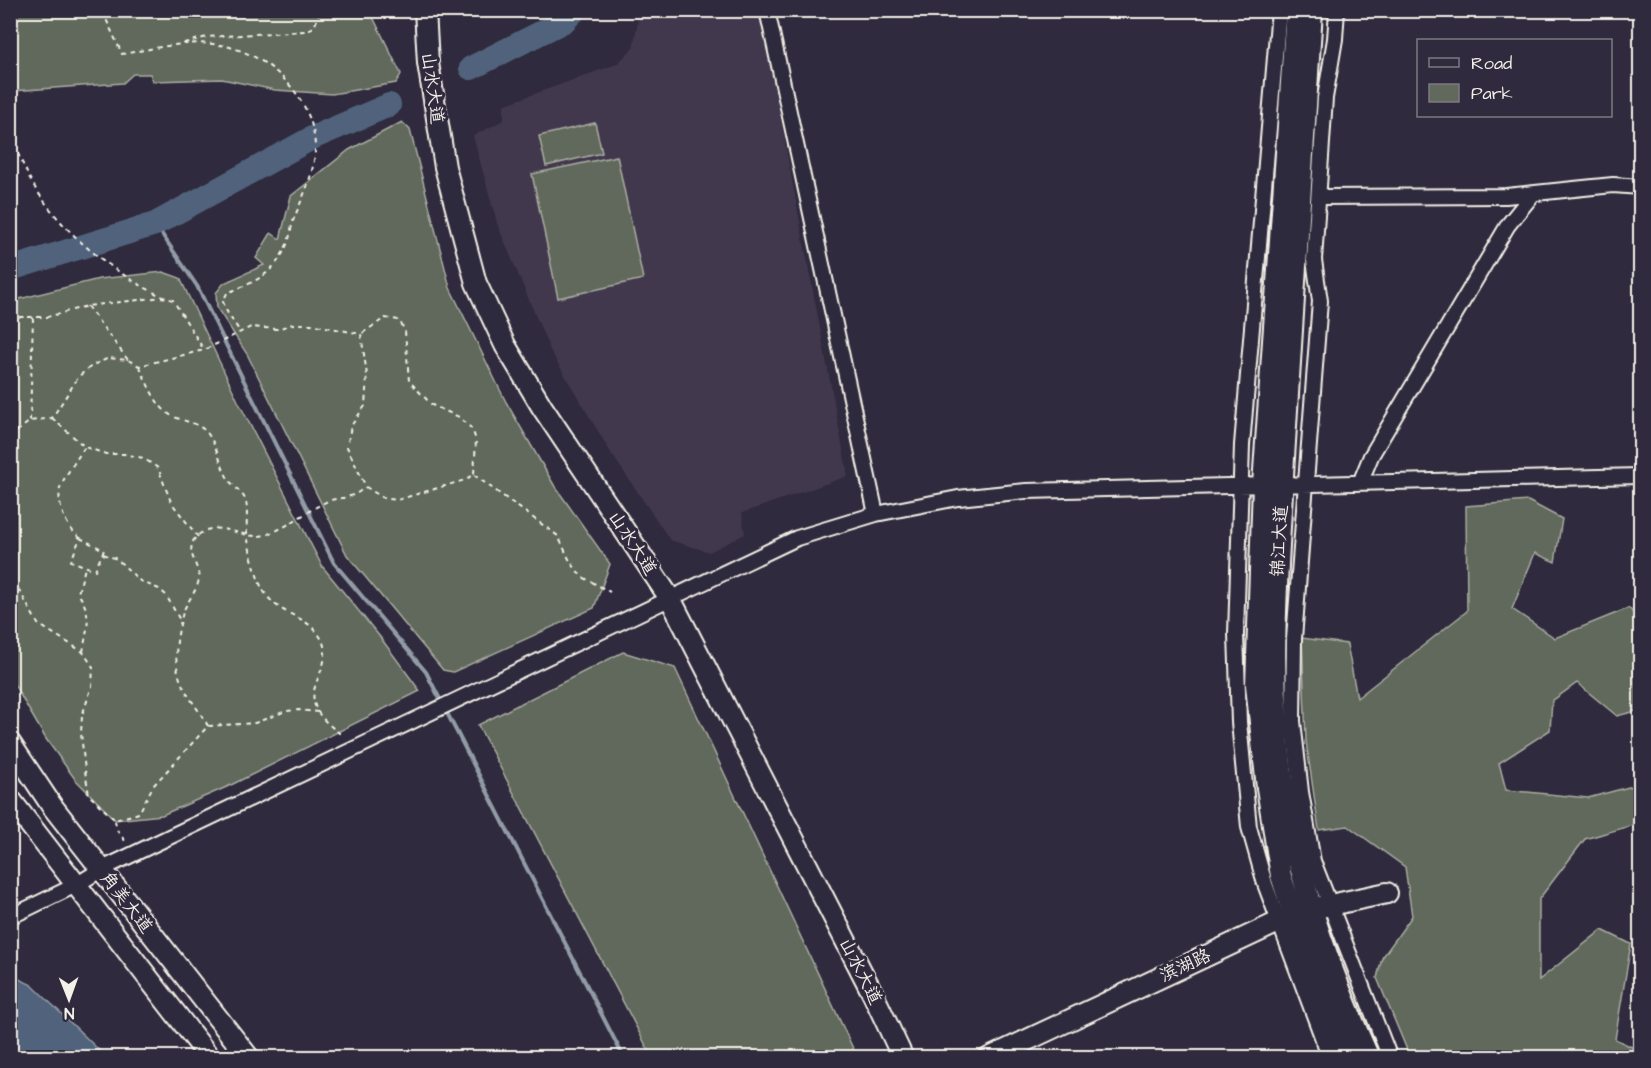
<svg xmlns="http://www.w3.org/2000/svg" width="1651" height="1068" font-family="'Architects Daughter','LXGW WenKai TC',sans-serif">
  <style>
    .built { fill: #43394d }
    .green { fill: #61695c; stroke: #aaada2; stroke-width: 1.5 }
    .water { fill: #51647c; stroke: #929ca7; stroke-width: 1.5 }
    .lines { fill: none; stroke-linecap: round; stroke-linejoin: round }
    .stream { stroke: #929ca7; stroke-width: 4 }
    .river { stroke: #51647c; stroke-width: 24 }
    .street-casing { stroke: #f4f1e8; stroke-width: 18 }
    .secondary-casing { stroke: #f4f1e8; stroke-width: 24 }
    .path { stroke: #f4f1e8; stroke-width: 2; stroke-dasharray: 4.5 4.5; stroke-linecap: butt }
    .street { stroke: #2f2a3d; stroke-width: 14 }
    .secondary { stroke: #2f2a3d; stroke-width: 20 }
    .labels { text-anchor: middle; stroke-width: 6; stroke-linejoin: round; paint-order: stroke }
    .street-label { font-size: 18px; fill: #f4f1e8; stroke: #2f2a3d }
  </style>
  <rect width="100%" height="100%" fill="#2f2a3d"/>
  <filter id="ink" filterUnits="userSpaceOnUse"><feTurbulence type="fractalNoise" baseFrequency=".0167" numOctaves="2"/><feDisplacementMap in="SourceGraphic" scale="12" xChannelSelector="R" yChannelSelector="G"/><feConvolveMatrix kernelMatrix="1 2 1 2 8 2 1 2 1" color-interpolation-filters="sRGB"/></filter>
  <g filter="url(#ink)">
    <path class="built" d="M640 11H760L848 476 742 513 745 534 709 552 670 540 611 453 550 350 498 226 473 136 504 120V105L617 64 633 48Z"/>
    <path class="green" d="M11 10 370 11 401 74 396 83 332 94 275 90 222 79 153 81 150 74H133L123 83 12 91 11 95Z
      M402 122 410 130 450 288 506 402 554 485 610 564 594 608 453 672 443 670 347 555 247 354 217 308 216 293 224 283 264 265 256 258 271 233 280 239 291 196 349 150Z
      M595 123 602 153 546 166 539 136Z
      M617 156 643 279 558 298 532 174Z
      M163 272 180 278 238 401 322 566 380 637 420 691 229 786 162 815 115 820 75 779 46 739 11 679V301L99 279Z
      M1528 501 1562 519 1555 562 1535 553 1512 609 1555 638 1629 608 1640 621V710L1617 716 1577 683 1552 701 1550 730 1499 763 1506 790 1588 798 1640 784V823L1585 839 1539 899V980L1602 930 1631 944 1615 1039 1640 1051V1057H1410L1377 978 1382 958 1412 916 1405 867 1348 826 1319 830 1306 741 1302 638 1347 644 1357 698 1467 611 1466 506Z
      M623 652 675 668 857 1057H652L478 725Z"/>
    <path class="water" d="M11 975 32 985 106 1057H18L11 1046Z"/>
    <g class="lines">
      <path class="stream" d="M155 224 197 286 334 563 426 672 624 1058"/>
      <path class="river" d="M471 68 564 21 575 10
        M10 269 155 224 312 138 389 105"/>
      <g class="street-casing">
        <path id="street" d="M767 10 876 514
          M1279 10 1242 445 1236 634 1239 722 1249 827 1265 884 1330 1058
          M1337 10 1335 39 1325 98 1314 260 1320 301 1294 639 1293 721 1301 792 1313 861 1390 1058
          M1319 197 1506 196 1613 185 1640 187
          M1360 483 1371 456 1508 225 1533 194
          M10 917 76 885 102 869 797 538 876 514 958 498 1026 491 1640 476"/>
      </g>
      <g class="secondary-casing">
        <path id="secondary" d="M425 10 428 63 445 167 476 283 505 345 542 407 671 600 873 994 903 1058
          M1296 10 1263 485 1256 685 1267 788 1281 876 1309 962 1348 1058
          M1312 10C1302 160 1292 309 1284 458 1278 570 1267 682 1285 794 1299 885 1331 974 1369 1058
          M10 743 52 806 249 1058
          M10 799 210 1058
          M989 1058 1302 911 1387 893"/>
      </g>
      <path class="path" d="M92 10 106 19 122 54C152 49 183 41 213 44 265 49 316 97 315 150 314 174 304 194 295 216 291 224 291 234 288 242 275 274 257 281 227 293L223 302 228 314 241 333
        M184 43 207 37 305 31 314 27 321 10
        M10 137C17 151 23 165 30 179 59 231 110 271 163 297
        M87 306 128 360
        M10 317H47L87 306 163 297 173 300 204 350
        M140 367C147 383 156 407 172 416 184 422 199 422 208 434 218 448 220 466 229 480 234 487 243 493 246 501 248 511 246 523 247 533 248 545 256 575 261 586 276 617 303 612 319 635 339 665 301 684 318 712 323 721 334 728 341 735
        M52 418 85 447 106 454H124L143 458 158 468 171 502 198 537
        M30 421 33 317
        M10 437 30 421 52 418 79 376 93 365 109 358 128 360 139 366 204 350 251 327 277 329 293 324H311L361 334 367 375 365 406 351 426 347 447 366 487 383 498 397 500 465 480 474 474 476 440 472 429 459 417 432 405 409 381 405 331 399 320 385 318 361 334
        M474 475 558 536 570 561 581 576 610 592
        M10 494 13 515 10 550
        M80 538C66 527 57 506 60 488 61 482 80 454 85 447
        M80 538 104 550 95 570 71 561Z
        M103 554 117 559 140 581 159 589 166 595 181 622
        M10 574 38 624 83 652 93 667 92 686 82 716 81 733 85 771 89 795 115 820 139 813 153 786 208 726 255 723 286 711 298 710 318 712
        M83 652C87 626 93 616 78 593L85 568
        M208 726C201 713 191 701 184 688 172 666 176 639 182 616 185 603 197 592 199 579 200 565 180 547 201 533 219 521 240 537 259 536 280 534 307 510 328 501 335 498 343 499 350 496 356 495 361 490 366 487
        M115 821 118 832 126 842"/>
      <use href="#street" class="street"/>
      <use href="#secondary" class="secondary"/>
    </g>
  </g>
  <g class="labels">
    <g class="street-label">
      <text transform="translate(433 88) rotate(82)" y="6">山水大道</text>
      <text transform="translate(1279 541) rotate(-87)" y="6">锦江大道</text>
      <text transform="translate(633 543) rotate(57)" y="6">山水大道</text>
      <text transform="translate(127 902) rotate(52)" y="6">角美大道</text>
      <text transform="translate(1185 965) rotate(-25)" y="6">滨湖路</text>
      <text transform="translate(861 971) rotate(63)" y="6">山水大道</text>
    </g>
  </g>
  <rect width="1651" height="1068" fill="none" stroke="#2f2a3d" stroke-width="36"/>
  <rect x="18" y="18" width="1615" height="1032" fill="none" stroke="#f4f1e8" stroke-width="2" filter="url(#ink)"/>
  <rect x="1417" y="39" width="195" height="78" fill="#2f2a3d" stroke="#7e7a81" stroke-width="1.5"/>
  <rect x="1429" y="58" width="30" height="9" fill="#2f2a3d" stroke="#7e7a81" stroke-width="1.5"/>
  <text x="1471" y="69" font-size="18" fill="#f4f1e8">Road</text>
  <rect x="1429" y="84" width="30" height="18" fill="#61695c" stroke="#7e7a81" stroke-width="1.5"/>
  <text x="1471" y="99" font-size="18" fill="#f4f1e8">Park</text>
  <g transform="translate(69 999) rotate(179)" stroke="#2f2a3d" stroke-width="4.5" paint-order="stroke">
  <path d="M0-4.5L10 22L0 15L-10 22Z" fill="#f4f1e8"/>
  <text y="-9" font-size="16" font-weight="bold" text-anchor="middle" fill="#f4f1e8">N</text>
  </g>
</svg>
